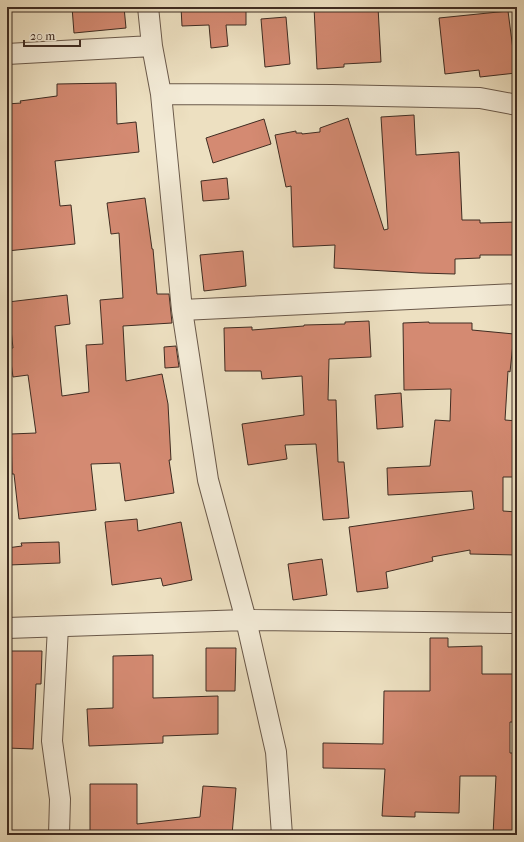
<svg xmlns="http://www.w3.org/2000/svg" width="524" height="842" font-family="'IM FELL French Canon',serif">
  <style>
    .building { fill: #d48a72; stroke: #3f2c22 }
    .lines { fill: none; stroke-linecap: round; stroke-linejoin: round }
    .minor-casing { stroke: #6a594a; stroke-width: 22 }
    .minor { stroke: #f3ebd7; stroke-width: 20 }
  </style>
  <rect width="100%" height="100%" fill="#ede0c1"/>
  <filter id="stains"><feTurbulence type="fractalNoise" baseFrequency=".005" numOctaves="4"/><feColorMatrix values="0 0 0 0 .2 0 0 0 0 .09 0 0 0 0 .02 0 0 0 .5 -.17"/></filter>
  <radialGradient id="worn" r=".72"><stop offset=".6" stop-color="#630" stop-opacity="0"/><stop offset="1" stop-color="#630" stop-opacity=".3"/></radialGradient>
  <path class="building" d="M72 7H124L126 28 74 33Z
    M181 7H246V25H226L228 46 211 48 209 25 182 26Z
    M314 7H378L381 62 344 64V67L317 69Z
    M508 11 516 73 480 77 479 70 445 74 439 18Z
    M286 17 290 64 265 67 261 19Z
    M116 83 117 124 136 122 139 152 55 161 60 206 71 205 75 244 7 251V104L21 103 20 101 57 96V84Z
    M414 115 416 155 459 152 462 220H480V223L517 222V255H480V258L455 259V274L420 273 334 268 335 245 293 247 291 186 286 187 275 135 296 131V133H302V134L320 132V128L348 118 384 230 388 229 381 117Z
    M264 119 271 144 213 163 206 138Z
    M227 178 229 199 203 201 201 181Z
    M145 198 152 249H153L157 294H169L172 323 123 326 126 381 162 374 168 404 171 460H169L174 493 125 501 120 463 91 464 96 510 19 519 14 474H12L11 434 36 433 28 375 13 377 9 348H13L8 302 67 295 70 324 55 326 62 396 89 392 86 345 103 344 100 300 123 298 119 233 111 234 107 203Z
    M243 251 246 286 204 291 200 255Z
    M369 321 371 357 329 359 328 400H336L338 462H344L349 518 323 520 316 444 285 445 287 459 248 465 242 424 304 415 302 376 262 379 261 371H225L224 328 252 327V330L304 326V325L345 324V322Z
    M429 322V323H472V330L514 334 510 372 508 371 505 420 517 421V477H503V511L517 512V555L470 554V550L432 557 433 561 386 572 388 588 357 592 349 527 474 509 472 491 388 495 387 468 430 466 435 420 450 421 451 389 404 390 403 323Z
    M176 346 179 367 165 368 164 347Z
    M401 393 403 427 377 429 375 395Z
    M137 519 138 531 181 522 192 580 163 586 161 578 112 585 105 522Z
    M59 542 60 563 9 565 7 548 22 546 21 543Z
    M322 559 327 595 293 600 288 564Z
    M430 638H448V647L482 646V674H517V722H510V753H517V835H493L496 776H460L459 813 415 812V817L382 816 385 769 323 768V743L383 744 384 691H430Z
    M206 648H236L235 691H206Z
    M7 651H42L41 684H36L33 749 7 748Z
    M153 655V698L218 696V734L163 736V743L89 746 87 709 113 708V656Z
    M90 784H137V824L200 817 203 786 236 788 232 835H90Z"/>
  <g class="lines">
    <g class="minor-casing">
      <path id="minor" d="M148 7 152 46 161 94 182 310 208 480 246 620 276 752 282 835
        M7 54 152 46
        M161 94 332 95 480 98 517 105
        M182 310 517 294
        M58 627 52 741 60 799 59 835
        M7 628 246 620 517 623"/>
    </g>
    <use href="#minor" class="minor"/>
  </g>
  <rect width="524" height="842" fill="none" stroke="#ede0c1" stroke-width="24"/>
  <rect x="8" y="8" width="508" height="826" fill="none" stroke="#3f2c22" stroke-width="2"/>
  <rect x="12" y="12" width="500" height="818" fill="none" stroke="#3f2c22"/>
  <path d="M24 40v6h56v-6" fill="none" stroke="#3f2c22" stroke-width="2"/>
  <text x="30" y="40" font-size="12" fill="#3f2c22" stroke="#f3ebd7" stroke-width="3" paint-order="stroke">20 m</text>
  <rect width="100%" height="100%" filter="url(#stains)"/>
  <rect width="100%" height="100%" fill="url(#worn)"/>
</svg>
